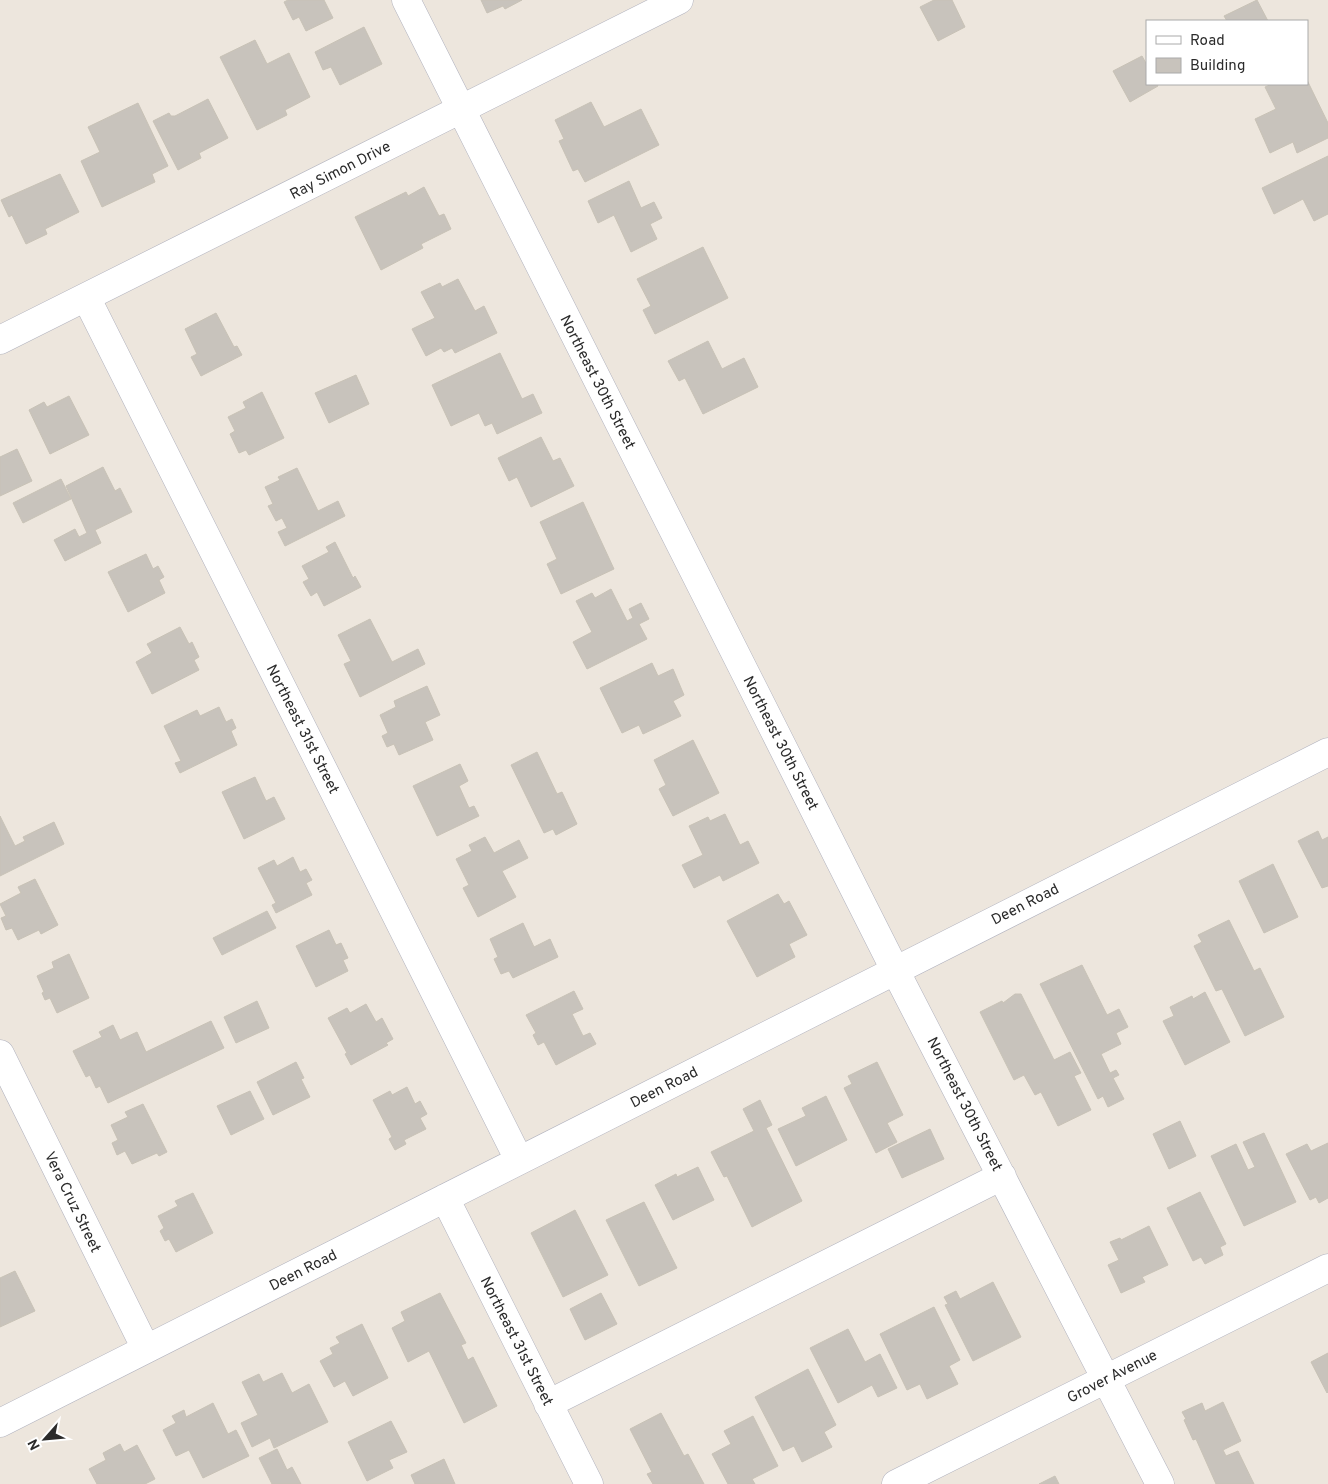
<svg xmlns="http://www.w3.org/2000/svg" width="1328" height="1484" font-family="Overpass,sans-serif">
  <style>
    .building { fill: #c8c3bc; stroke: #c8c2b6 }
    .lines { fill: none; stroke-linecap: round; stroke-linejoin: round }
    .minor-casing { stroke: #b1b2be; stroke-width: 29 }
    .minor { stroke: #fff; stroke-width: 28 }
    .labels { text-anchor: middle; stroke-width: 4; stroke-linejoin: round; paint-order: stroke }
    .street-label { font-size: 15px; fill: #2b2b2b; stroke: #fff }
  </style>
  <rect width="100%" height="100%" fill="#ede6dd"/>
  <path class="building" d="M288 0H324L333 18 306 31 299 17 293 20 284 2Z
    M481 0H522L505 9 503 6 487 13Z
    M934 0H952L965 27 938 41 920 7Z
    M1257 0 1268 21H1227L1224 16Z
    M364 27 382 64 340 85 331 67 323 70 315 52Z
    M255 40 267 64 289 53 310 97 285 110 287 115 257 130 220 57Z
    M1142 56 1147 65V84H1157L1158 86 1130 102 1113 71Z
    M1307 80 1328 123V138L1297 153 1293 142 1270 153 1255 119 1276 109 1265 87 1272 84H1307Z
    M208 99 228 138 199 153 201 158 178 170 153 121 169 113 171 116H175Z
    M591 102 604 127 641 109 659 145 585 182 578 169 573 171 559 141 564 139 555 120Z
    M138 103 168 166 152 174 155 182 102 207 81 161 100 152 88 127Z
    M1328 156V214L1314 221 1303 199 1274 214 1262 188Z
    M60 174 79 212 45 229 47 234 26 244 12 215 9 217 1 200Z
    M629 181 641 208 654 202 662 218 650 224 657 239 631 252 614 215 598 223 588 201Z
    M424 187 439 216 444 214 451 229 421 244 423 248 381 270 355 217 406 192 408 196Z
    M703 247 728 298 655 334 643 310 651 306 637 279Z
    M458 279 475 311 484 306 497 333 455 353 452 348 444 352 441 348 426 356 412 329 435 318 421 292 440 283 442 287Z
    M216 313 234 347 237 346 242 355 201 376 191 357 197 354 185 329Z
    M708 341 722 369 744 358 758 387 703 414 685 378 679 381 668 361Z
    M500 353 522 399 533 394 542 413 497 434 492 423 485 426 479 413 451 426 432 385Z
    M356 375 369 404 329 423 315 393Z
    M262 392 284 438 249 455 246 450 239 453 230 434 235 431 228 417 246 408 243 402Z
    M69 396 89 435 50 454 29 410 44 402 47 407Z
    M541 437 553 461 560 458 574 486 531 507 517 477 509 481 498 458Z
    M17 449 32 481 0 496V457Z
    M103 467 115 491 120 488 132 512 95 530 101 543 65 561 54 540 75 529 79 537 87 533 66 486Z
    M297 468 318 511 338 501 345 516 285 546 278 532 287 528 282 518 276 521 268 506 273 504 265 487 280 480 278 477Z
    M61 479 71 499 23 523 13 503Z
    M583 502 614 569 561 594 547 564 557 559 540 522Z
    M335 542 353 578 355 576 361 587 324 606 317 592 311 596 303 582 309 579 302 566 329 552 326 547Z
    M146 554 153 569 158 566 164 577 159 580 165 593 128 612 108 572Z
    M611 589 627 621 633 618 629 609 641 603 649 619 639 624 647 639 587 669 573 642 592 632 576 601 592 593 595 598Z
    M370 619 392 662 418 649 425 664 360 697 344 664 351 661 338 635Z
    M180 627 189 644 192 642 199 657 194 660 199 670 152 694 136 662 152 653 147 644Z
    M652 663 658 676 673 669 684 695 673 701 681 716 643 734 639 725 622 733 600 688Z
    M427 686 440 715 425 722 433 740 399 755 394 744 387 747 382 736 388 733 380 715 396 707 394 701Z
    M219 707 226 722 232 719 236 728 231 731 237 745 180 773 175 763 181 761 164 726 197 710 200 716Z
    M693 740 719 793 673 816 659 789 666 785 654 760Z
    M537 752 557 794 562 792 577 824 556 835 553 829 544 833 511 765Z
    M460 764 468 781 459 786 469 808 474 806 479 816 437 836 413 786Z
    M255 777 266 801 274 797 285 819 244 839 222 792Z
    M725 814 740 845 748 841 759 863 723 881 720 875 694 888 682 865 703 855 689 826 708 817 710 821Z
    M0 816 15 846 25 841 23 837 54 822 64 844 0 876Z
    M1318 831 1322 840 1328 837V886L1322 888 1298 841Z
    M485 837 494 853 519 840 528 858 502 871 516 897 478 917 463 888 469 885 456 859 472 851 469 845Z
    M293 857 300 872 306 869 312 880 306 883 312 895 276 913 272 905 276 903 258 868 274 860 277 866Z
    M1273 864 1298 917 1264 933 1239 881Z
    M35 879 58 925 41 934 39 930 18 940 12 928 6 930 1 918 6 916 0 904 21 893 18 887Z
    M778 894 784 904 789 901 807 935 789 944 795 957 757 977 727 921Z
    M267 911 276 928 222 955 213 938Z
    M1229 920 1254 971 1260 968 1284 1017 1245 1036 1222 989 1216 991 1194 946 1202 942 1198 935Z
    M523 923 534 947 550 939 558 957 513 978 509 971 501 974 494 959 498 957 490 939Z
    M329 930 336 945 341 943 348 958 343 960 348 971 316 987 296 946Z
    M69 954 89 998 57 1013 50 998 45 1000 42 993 44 992 37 976 54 968 52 962Z
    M1082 965 1107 1015 1119 1009 1128 1027 1116 1033 1121 1044 1101 1054 1110 1073 1116 1070 1119 1075 1113 1078 1124 1099 1108 1107 1103 1096 1098 1099 1040 984Z
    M574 991 583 1009 572 1014 583 1036 590 1033 596 1044 556 1065 544 1042 538 1045 533 1035 536 1033 526 1015Z
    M1205 992 1230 1042 1185 1065 1163 1021 1174 1016 1170 1007 1192 996 1193 999Z
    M1015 994H1021L1054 1060 1070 1052 1081 1073 1074 1076 1091 1110 1058 1126 1041 1092 1035 1095 1024 1075 1014 1080 980 1012 1002 1001 1003 1003Z
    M257 1001 269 1028 236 1043 224 1017Z
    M366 1004 376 1022 382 1018 393 1039 386 1043 388 1045 351 1065 345 1054 347 1053 328 1018 347 1008 350 1013Z
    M211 1021 224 1048 108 1103 100 1086 96 1088 90 1075 86 1077 73 1051 102 1037 99 1032 113 1025 120 1040 137 1032 146 1052Z
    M296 1062 304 1078 301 1079 310 1097 273 1115 257 1082Z
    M877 1062 903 1115 887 1123 897 1142 876 1153 844 1088 852 1084 848 1076Z
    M407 1087 415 1104 420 1101 427 1114 420 1118 426 1129 404 1140 406 1144 395 1150 389 1139 392 1137 373 1100 390 1091 392 1095Z
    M250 1091 264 1119 231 1135 217 1106Z
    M826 1096 847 1140 796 1166 778 1129 806 1116 802 1108Z
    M760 1100 772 1125 766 1128 802 1201 752 1227 727 1176 724 1177 711 1152 754 1131 743 1109Z
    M143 1104 167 1152 159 1156 157 1153 132 1164 125 1151 117 1155 112 1143 118 1140 111 1125 128 1117 125 1112Z
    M1180 1121 1196 1156 1169 1169 1153 1134Z
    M930 1129 944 1159 902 1178 888 1149Z
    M1264 1133 1296 1202 1244 1226 1211 1156 1236 1144 1248 1170 1255 1167 1243 1142Z
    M1328 1143V1198L1319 1203 1316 1197 1310 1200 1286 1154 1307 1144 1311 1151Z
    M698 1167 714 1200 673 1220 655 1185 676 1174 677 1177Z
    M1200 1192 1226 1244 1220 1247 1223 1255 1205 1264 1201 1257 1193 1261 1167 1208Z
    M193 1193 213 1233 176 1252 169 1239 165 1241 160 1231 164 1228 158 1216 178 1206 175 1201Z
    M644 1202 677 1268 639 1286 606 1220Z
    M575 1210 608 1275 563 1297 531 1233Z
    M1149 1226 1168 1265 1142 1277 1145 1282 1121 1293 1108 1265 1119 1260 1110 1242 1120 1238 1121 1240Z
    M15 1271 35 1311 0 1327V1278Z
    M993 1282 1021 1337 973 1361 945 1305 948 1304 944 1297 956 1291 960 1299Z
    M440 1293 466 1343 461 1345 468 1360 473 1357 497 1406 464 1423 429 1351 408 1362 392 1328 405 1321 401 1312Z
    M601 1293 617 1324 585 1340 570 1309Z
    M934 1307 960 1360 949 1366 958 1384 927 1399 920 1384 907 1390 880 1334Z
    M362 1324 388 1378 353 1396 345 1381 334 1387 320 1361 333 1354 330 1348 340 1343 336 1337Z
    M848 1329 865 1362 880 1354 897 1388 878 1397 872 1385 838 1403 810 1348Z
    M1328 1353V1392L1327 1393 1311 1362Z
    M808 1369 836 1425 824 1432 832 1447 802 1462 794 1446 783 1451 755 1397Z
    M282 1373 292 1393 309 1384 328 1422 274 1448 270 1438 252 1447 241 1423 258 1415 242 1382 259 1374 263 1382Z
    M1223 1402 1241 1441 1223 1450 1226 1456 1238 1451 1254 1484H1216L1196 1439 1193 1440 1184 1420 1186 1419 1182 1412 1202 1403 1205 1411Z
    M213 1403 228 1434 236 1430 249 1456 203 1478 189 1450 176 1456 163 1430 176 1423 172 1416 184 1410 186 1417Z
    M661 1413 684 1456 688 1454 704 1484H653L647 1474 652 1472 630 1429Z
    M753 1416 778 1466 752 1479 755 1484H728L712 1454 731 1444 724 1431Z
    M391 1421 407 1452 389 1460 393 1468 367 1481 348 1442Z
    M120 1444 124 1452 137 1445 155 1479 145 1484H97L89 1469 106 1460 103 1453Z
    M277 1449 287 1470 292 1467 301 1484H272L259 1458Z
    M444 1459 455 1484H415L411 1475Z
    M1055 1476 1059 1484H1039Z"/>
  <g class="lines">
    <g class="minor-casing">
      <path id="minor" d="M406 0 895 970 1160 1484
        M86 297 519 1160
        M0 340 679 0
        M0 1054 146 1349
        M445 1198 589 1484
        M548 1404 1002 1176
        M0 1423 1328 752
        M896 1484 1328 1268"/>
    </g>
    <use href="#minor" class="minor"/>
  </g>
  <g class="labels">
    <g class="street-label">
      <text transform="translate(340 170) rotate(-27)" y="5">Ray Simon Drive</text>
      <text transform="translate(598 382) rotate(63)" y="5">Northeast 30th Street</text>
      <text transform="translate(303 729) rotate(63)" y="5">Northeast 31st Street</text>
      <text transform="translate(781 743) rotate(63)" y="5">Northeast 30th Street</text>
      <text transform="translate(1025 904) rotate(-27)" y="5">Deen Road</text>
      <text transform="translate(664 1087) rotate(-27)" y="5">Deen Road</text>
      <text transform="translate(965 1104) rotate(63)" y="5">Northeast 30th Street</text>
      <text transform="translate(73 1202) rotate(64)" y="5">Vera Cruz Street</text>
      <text transform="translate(303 1270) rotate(-27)" y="5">Deen Road</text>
      <text transform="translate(517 1341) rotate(63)" y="5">Northeast 31st Street</text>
      <text transform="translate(1112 1376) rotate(-27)" y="5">Grover Avenue</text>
    </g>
  </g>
  <rect x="1146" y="20" width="162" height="65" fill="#ffffff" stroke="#aaaaaa"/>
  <rect x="1156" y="36" width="25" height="8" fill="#ffffff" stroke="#aaaaaa"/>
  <text x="1190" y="45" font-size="15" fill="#2b2b2b">Road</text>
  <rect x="1156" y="58" width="25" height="15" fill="#c8c3bc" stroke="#aaaaaa"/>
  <text x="1190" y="70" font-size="15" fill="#2b2b2b">Building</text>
  <g transform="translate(45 1439) rotate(243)" stroke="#ffffff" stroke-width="4" paint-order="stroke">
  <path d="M0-4L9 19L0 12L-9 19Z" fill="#2b2b2b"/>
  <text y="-8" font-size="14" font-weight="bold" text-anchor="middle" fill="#2b2b2b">N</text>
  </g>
</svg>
